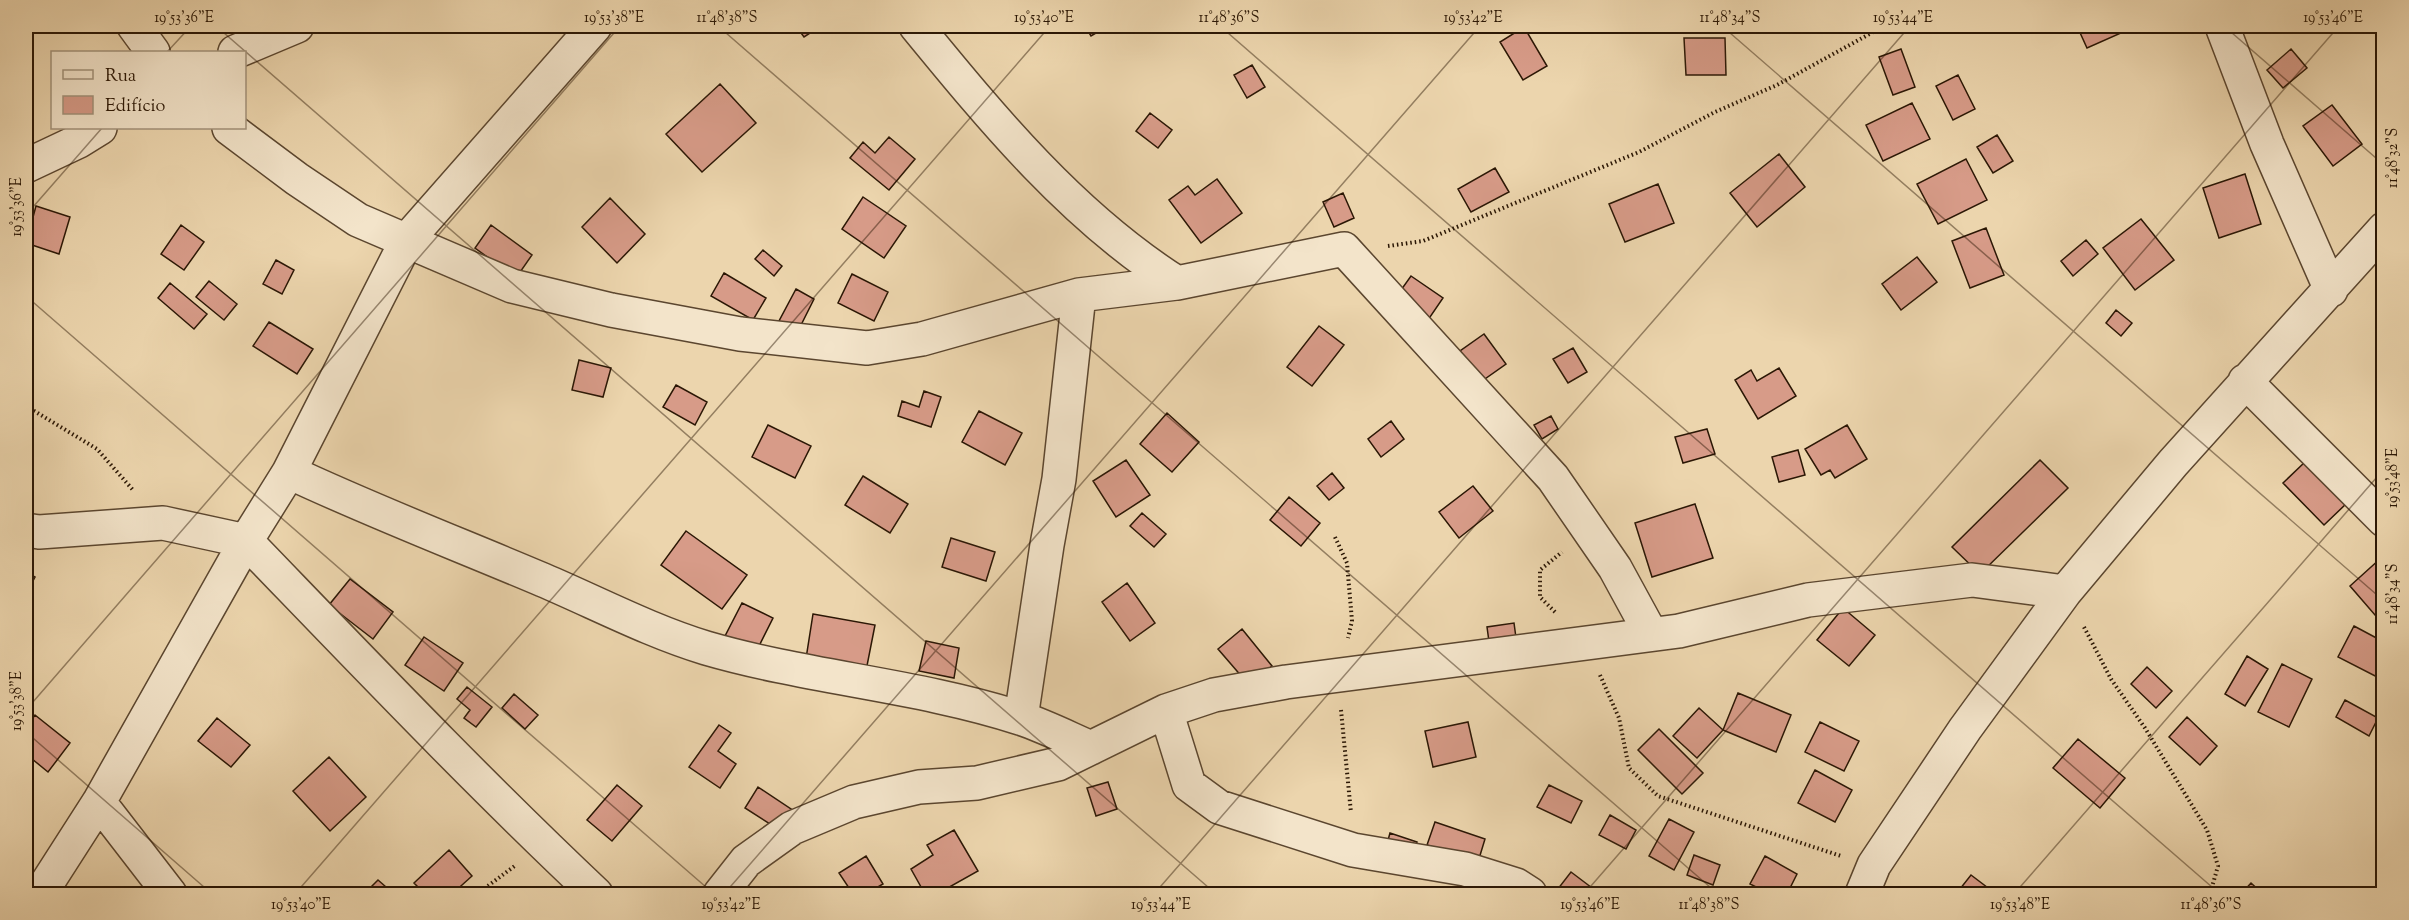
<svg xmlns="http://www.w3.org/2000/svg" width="2409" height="920" font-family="'Sorts Mill Goudy',serif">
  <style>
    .building { fill: #d79b88; stroke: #2b1705; stroke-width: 1.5 }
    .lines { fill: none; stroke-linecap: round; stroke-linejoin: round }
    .minor-casing { stroke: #5b462f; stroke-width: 36 }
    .path { stroke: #2b1705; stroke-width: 4; stroke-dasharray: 1.5 3; stroke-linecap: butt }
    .minor { stroke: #f3e4ca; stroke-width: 33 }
    .ticks { fill: none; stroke: #2b1705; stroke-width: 1.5; stroke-opacity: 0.45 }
    .neatline { fill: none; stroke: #2b1705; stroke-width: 2 }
    .ticks-label { font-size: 15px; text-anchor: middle; fill: #2b1705 }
  </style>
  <rect width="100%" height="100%" fill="#ecd5ad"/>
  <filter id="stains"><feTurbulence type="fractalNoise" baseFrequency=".00333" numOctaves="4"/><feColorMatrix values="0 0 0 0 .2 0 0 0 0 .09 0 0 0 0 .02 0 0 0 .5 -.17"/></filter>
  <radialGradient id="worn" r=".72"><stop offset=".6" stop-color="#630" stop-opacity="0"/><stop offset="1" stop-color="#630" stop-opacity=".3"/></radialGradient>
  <path class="building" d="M796 26H821L804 37Z
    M1085 26H1108L1091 36Z
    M2077 26H2128L2130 29 2087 48Z
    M1524 27 1547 66 1523 80 1500 42Z
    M1684 38H1725L1726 75H1686Z
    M1901 49 1915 87 1893 95 1879 57Z
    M2291 49 2307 68 2283 88 2267 70Z
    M1252 65 1265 87 1247 98 1234 75Z
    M1958 75 1975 109 1953 120 1936 86Z
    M720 84 756 123 702 172 666 134Z
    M1912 103 1930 139 1883 161 1866 125Z
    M2332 105 2362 144 2333 166 2303 126Z
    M1150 113 1172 130 1158 148 1136 131Z
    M1997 135 2013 161 1993 173 1977 147Z
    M889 137 915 159 889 190 850 158 863 142 875 153Z
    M1779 154 1805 187 1757 227 1730 193Z
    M1966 159 1987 200 1938 224 1917 184Z
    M1495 168 1509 192 1471 212 1458 189Z
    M2245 174 2261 224 2219 238 2203 188Z
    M1217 179 1242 213 1201 243 1169 200 1188 186 1195 195Z
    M1658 184 1674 223 1625 242 1609 204Z
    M1343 193 1354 218 1334 227 1323 202Z
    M863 197 906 226 884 258 842 229Z
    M610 198 645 234 617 263 582 227Z
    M36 206 70 217 59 254 26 243Z
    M2141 219 2174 260 2135 290 2103 248Z
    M181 225 204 242 184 270 161 254Z
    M491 225 532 255 516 278 475 248Z
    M1986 228 2004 275 1970 288 1952 241Z
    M2086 240 2098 254 2073 276 2061 261Z
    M763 250 782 266 774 276 755 259Z
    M1917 257 1937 282 1901 310 1882 284Z
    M276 260 294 270 282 294 263 284Z
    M724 273 766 298 753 320 711 296Z
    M852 274 888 292 874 321 838 303Z
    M1411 276 1443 298 1428 320 1396 297Z
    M209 281 237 304 224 320 196 297Z
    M170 283 207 314 194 329 158 298Z
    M796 289 814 299 798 331 779 321Z
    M2116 310 2132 323 2121 336 2106 323Z
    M269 322 313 349 297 374 253 346Z
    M1319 326 1344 345 1312 386 1287 367Z
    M1484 334 1506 364 1482 381 1460 351Z
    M1573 348 1587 372 1568 383 1553 359Z
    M579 360 611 368 603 397 572 390Z
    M1779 368 1796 396 1758 419 1735 380 1751 370 1757 381Z
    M676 385 707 402 695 425 663 407Z
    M924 391 941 397 931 427 898 416 902 401 919 407Z
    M979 411 1022 433 1005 465 962 442Z
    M1167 413 1199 442 1172 472 1140 444Z
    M1551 416 1558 429 1542 439 1534 425Z
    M1391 421 1404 439 1381 457 1368 439Z
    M768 425 811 446 795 478 752 457Z
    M1847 425 1867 459 1835 478 1830 470 1821 475 1805 449Z
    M1707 429 1715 454 1683 463 1675 437Z
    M1798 450 1805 475 1779 482 1772 457Z
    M1126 460 1150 495 1116 517 1093 481Z
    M2040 460 2068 488 1980 574 1952 547Z
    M2306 461 2347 503 2324 525 2283 483Z
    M1332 473 1344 488 1329 500 1317 486Z
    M863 476 908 504 890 533 845 505Z
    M1473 486 1493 511 1459 538 1439 512Z
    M1289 497 1320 523 1301 546 1270 520Z
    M1695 504 1713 558 1652 577 1635 523Z
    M1142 513 1166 534 1154 547 1130 526Z
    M686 531 747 575 722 609 661 565Z
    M951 538 995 552 986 581 942 567Z
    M2381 558 2384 561V607L2375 615 2350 586Z
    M26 572 35 577 26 594Z
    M350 579 393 612 373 639 329 605Z
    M1127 583 1155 623 1130 641 1102 602Z
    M742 603 773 618 754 656 723 640Z
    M1843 608 1875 635 1849 666 1817 640Z
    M813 614 875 625 865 676 805 665Z
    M1514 623 1517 645 1490 649 1487 627Z
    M2354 626 2384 642 2383 680 2338 657Z
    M1242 629 1272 666 1249 685 1218 649Z
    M424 637 463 663 444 691 405 665Z
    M926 641 959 648 954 678 919 671Z
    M2247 656 2268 669 2245 706 2225 694Z
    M2282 664 2312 679 2289 727 2258 712Z
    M2147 667 2172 691 2156 708 2131 684Z
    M467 687 492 707 476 727 464 718 470 710 457 699Z
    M1738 693 1791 715 1776 752 1723 730Z
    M514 694 538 715 525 729 502 708Z
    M2345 700 2378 718 2369 736 2336 717Z
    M1699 708 1723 730 1697 758 1673 736Z
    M35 715 70 743 48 772 26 754V727Z
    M2187 717 2217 746 2200 765 2169 737Z
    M217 718 250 745 231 767 198 741Z
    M1468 722 1476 757 1433 767 1425 731Z
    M1820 722 1859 741 1844 771 1805 752Z
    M719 725 731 733 718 751 736 764 720 788 689 767Z
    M1659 729 1703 773 1682 794 1638 750Z
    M2078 739 2125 778 2100 808 2053 768Z
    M329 757 366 797 330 831 293 791Z
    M1815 770 1852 790 1835 822 1798 803Z
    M1108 782 1117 809 1096 816 1087 788Z
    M617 785 642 806 612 841 587 820Z
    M1549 785 1582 801 1571 823 1537 807Z
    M758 787 800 815 787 835 745 808Z
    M1610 815 1636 830 1626 849 1599 835Z
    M1669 819 1694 832 1674 870 1649 856Z
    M1435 822 1485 839 1478 862 1427 845Z
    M954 830 978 871 937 894H925L911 869 933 855 927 845Z
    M1390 833 1417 842 1412 859 1385 851Z
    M449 850 472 876 452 894H425L414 883Z
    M1694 855 1720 865 1713 885 1687 875Z
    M866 856 883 884 866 894H853L839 873Z
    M1765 856 1797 874 1787 894H1770L1750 884Z
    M1571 872 1600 894H1554Z
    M1971 875 1996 894H1956Z
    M378 880 394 894H364Z
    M2251 883 2263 894H2241Z"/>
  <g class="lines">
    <g class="minor-casing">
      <path id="minor" d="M134 26 153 52
        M595 26 407 240 289 472 246 541C361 660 476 781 596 894
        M916 26C993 120 1073 217 1177 283L1344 249 1553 478 1615 568 1651 634
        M2222 26 2267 144 2331 290
        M235 52 297 26
        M229 128 297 179 358 220 512 286 611 310 740 334 867 348 922 339 1079 295 1177 283
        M26 166 79 141 100 128
        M2245 381 2384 520
        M289 472C372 511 458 544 543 580 597 603 650 631 706 648 809 678 918 685 1020 718 1044 726 1068 738 1091 748
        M26 530 39 532 163 523 246 541 99 802 40 894
        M1166 711 1189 785 1219 807 1353 850 1465 869 1516 885 1530 894
        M1021 718 1047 545 1059 479 1079 295
        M99 802 170 894
        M720 894 746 861 792 828 854 802 919 787 977 783 1058 764 1166 711 1214 695 1286 682 1679 631 1808 600 1972 580 2065 592
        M1862 894 1874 865 1965 729 2065 592 2173 463 2384 229"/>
    </g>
    <path class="path" d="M1388 246 1423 241 1639 152 1715 112 1777 85 1884 26
      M26 406 97 449 133 490
      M1335 537 1347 563 1352 621 1348 638
      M1555 612 1540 597V570L1562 552
      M2084 627 2111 679 2145 728 2207 830 2218 866 2210 894
      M1600 675 1619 718 1629 768 1658 796 1841 856
      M1341 710 1351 813
      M477 894 516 865"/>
    <use href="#minor" class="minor"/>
  </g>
  <path class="ticks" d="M216 26 1216 894M718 26 1718 894M1220 26 2220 894M1722 26 2384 601M2224 26 2384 165M167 52 191 26M26 215 102 128M26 296 714 894M26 710 620 26M26 732 212 894M295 894 1050 26M724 894 1480 26M1154 894 1910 26M1584 894 2339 26M2014 894 2384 469"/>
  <rect width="2409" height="920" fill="none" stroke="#ecd5ad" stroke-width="66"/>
  <rect x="51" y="51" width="195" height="78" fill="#f3e4ca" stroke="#a3927b" stroke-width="1.5"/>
  <rect x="63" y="70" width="30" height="9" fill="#f3e4ca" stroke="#a3927b" stroke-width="1.5"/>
  <text x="105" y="81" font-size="18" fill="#2b1705">Rua</text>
  <rect x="63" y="96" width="30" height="18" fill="#d79b88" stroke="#a3927b" stroke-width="1.5"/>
  <text x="105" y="111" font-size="18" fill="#2b1705">Edifício</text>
  <rect x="33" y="33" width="2343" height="854" class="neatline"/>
  <g class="ticks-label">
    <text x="184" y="22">19°53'36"E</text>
    <text x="614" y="22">19°53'38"E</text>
    <text x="727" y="22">11°48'38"S</text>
    <text x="1044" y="22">19°53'40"E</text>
    <text x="1229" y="22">11°48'36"S</text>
    <text x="1473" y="22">19°53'42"E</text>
    <text x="1730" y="22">11°48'34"S</text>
    <text x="1903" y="22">19°53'44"E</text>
    <text x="2333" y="22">19°53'46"E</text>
    <text transform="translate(2392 158) rotate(-90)" y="5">11°48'32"S</text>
    <text transform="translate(16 207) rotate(-90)" y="5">19°53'36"E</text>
    <text transform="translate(2392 478) rotate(-90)" y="5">19°53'48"E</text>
    <text transform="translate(2392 594) rotate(-90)" y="5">11°48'34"S</text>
    <text transform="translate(16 701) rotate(-90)" y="5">19°53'38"E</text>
    <text x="301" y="909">19°53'40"E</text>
    <text x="731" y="909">19°53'42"E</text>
    <text x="1161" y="909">19°53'44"E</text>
    <text x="1590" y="909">19°53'46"E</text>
    <text x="1709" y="909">11°48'38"S</text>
    <text x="2020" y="909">19°53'48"E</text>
    <text x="2211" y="909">11°48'36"S</text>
  </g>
  <rect width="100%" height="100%" filter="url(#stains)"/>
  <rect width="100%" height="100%" fill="url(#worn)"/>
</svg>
